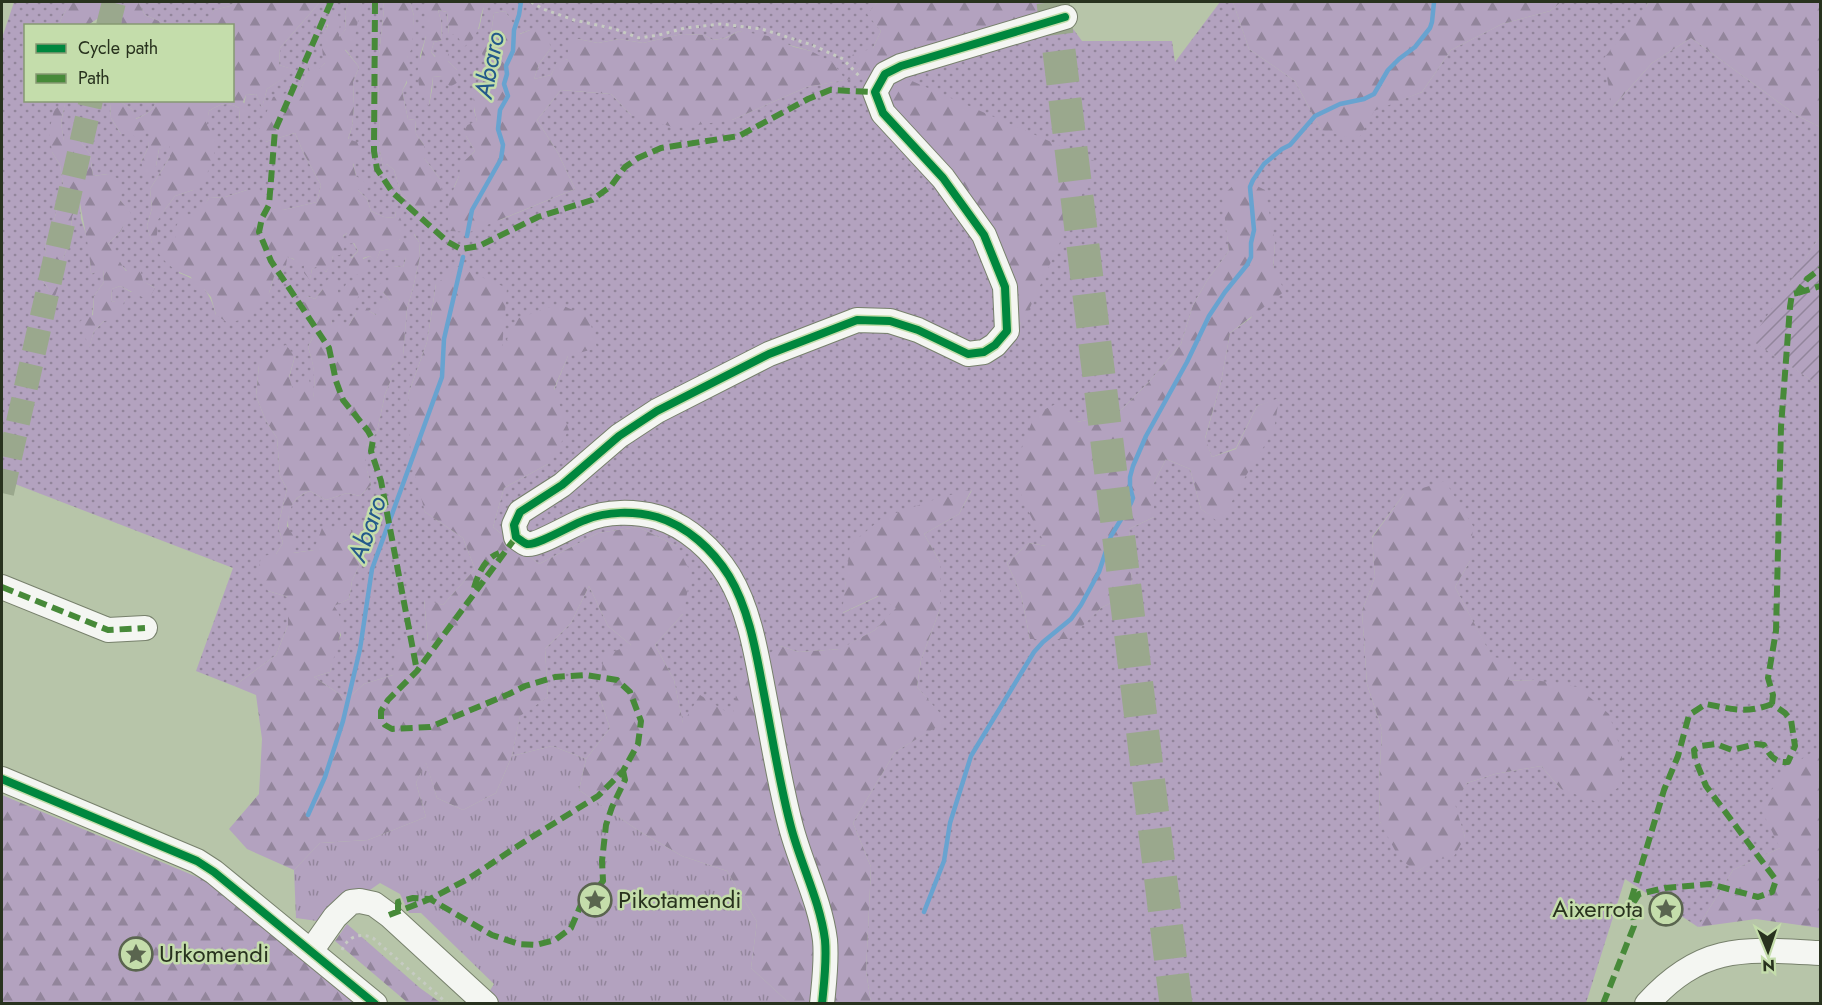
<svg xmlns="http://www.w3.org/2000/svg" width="1822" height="1005" font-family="Jost,sans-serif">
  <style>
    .grass { fill: url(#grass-dots); fill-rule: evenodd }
    .forest { fill: url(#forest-firs) }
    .park { fill: url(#park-tufts) }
    .garden { fill: url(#garden-furrows) }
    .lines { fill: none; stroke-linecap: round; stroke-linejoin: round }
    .stream { stroke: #68a3d0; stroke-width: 4.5 }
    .minor-tunnel { stroke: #9aa88d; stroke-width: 24; stroke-dasharray: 24 12; stroke-linecap: butt }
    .highway-tunnel { stroke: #9aa88d; stroke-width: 33; stroke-dasharray: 33 16; stroke-linecap: butt }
    .minor-casing { stroke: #77816c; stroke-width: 26 }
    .path { stroke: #c6cbc2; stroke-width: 3; stroke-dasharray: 3 4.5; stroke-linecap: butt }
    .minor { stroke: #f4f6f2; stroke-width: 24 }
    .quiet { stroke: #478a39; stroke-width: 6; stroke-dasharray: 12 6; stroke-linecap: butt }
    .cycleway-casing { stroke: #c4ddab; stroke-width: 11 }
    .cycleway { stroke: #00873e; stroke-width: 8 }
    .labels { text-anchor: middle; stroke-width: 5; stroke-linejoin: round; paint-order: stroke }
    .poi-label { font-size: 24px; fill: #28321e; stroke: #c4ddab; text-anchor: start }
    .water-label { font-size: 26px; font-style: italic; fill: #23598b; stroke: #c4ddab }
  </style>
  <defs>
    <pattern id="grass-dots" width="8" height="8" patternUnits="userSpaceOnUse" patternTransform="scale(1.5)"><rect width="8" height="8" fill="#b3a2bf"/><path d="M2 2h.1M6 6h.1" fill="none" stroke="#92859b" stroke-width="1.8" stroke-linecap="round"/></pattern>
    <pattern id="forest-firs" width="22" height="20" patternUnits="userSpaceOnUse" patternTransform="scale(1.5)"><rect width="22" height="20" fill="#b3a2bf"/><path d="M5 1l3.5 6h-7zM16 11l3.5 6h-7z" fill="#92859b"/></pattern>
    <pattern id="park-tufts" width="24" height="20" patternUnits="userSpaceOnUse" patternTransform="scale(1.5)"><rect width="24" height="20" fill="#b3a2bf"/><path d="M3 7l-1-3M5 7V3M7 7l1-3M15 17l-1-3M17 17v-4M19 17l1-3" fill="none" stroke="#92859b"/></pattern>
    <pattern id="garden-furrows" width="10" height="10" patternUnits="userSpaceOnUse" patternTransform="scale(1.5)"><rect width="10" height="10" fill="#b3a2bf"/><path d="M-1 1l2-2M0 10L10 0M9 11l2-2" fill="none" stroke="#92859b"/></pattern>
  </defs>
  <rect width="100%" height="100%" fill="#b7c5a9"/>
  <path class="grass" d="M14 2H67V8L60 21 62 25 26 26V100L116 101 110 104 111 118 121 134 144 129 150 134 148 148 141 162 156 166 159 149 170 143V157L150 189 152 208 147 226 152 243 157 234V220L175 196 193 190 209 111C220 104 227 101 239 108L240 123 246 95 256 94 262 107 267 89 295 70 279 65 280 48 320 2 348 3 345 14 346 29 338 39 327 24 325 36V63L316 73 310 66 301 89 265 142 295 133 304 154 321 185 317 202 283 210 247 190 225 197 209 198 203 209 194 214 179 273C202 281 210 292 216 315L269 293 274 277 286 266V256L304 264 310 279 312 269 318 265 326 272C334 259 335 242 347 233L358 251 351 258 363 259 370 256 376 261 380 251 389 249 406 258 403 267 393 266 391 280 383 292 390 300 376 315 369 311 356 313 349 325H332L330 315 337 302 323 289 315 299 307 296 313 337 308 347C315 368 316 379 313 400L293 391 289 378 295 356 259 365 256 396 266 421 277 438 280 476 287 489 278 526 283 543 276 554 268 591 288 597V625L276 655 234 686 196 671 233 568 2 479V38ZM65 103 61 123 64 142 73 132 90 154 93 176 108 174 120 200 130 213 120 232 108 244C115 252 117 261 125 269 132 278 146 282 155 288L131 292 120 286 112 289 111 302 125 300 94 331 89 347 94 296 104 282 103 268 91 274 90 252 87 237 81 219 79 196 72 217 70 241 63 258 62 277 54 298 40 276 47 265 45 243 53 225 63 184 60 165 52 152Z
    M107 2H124L121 25H109L105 9Z
    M138 2H235L230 6 214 10 205 26 168 25 145 15Z
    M362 2H383L384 9 378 64 380 151 383 167 387 164 394 170 402 196 425 214 440 179 424 158V145L416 134 415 120 408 119 402 91 407 83V58L412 36 414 16 410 2H426V36L420 56 429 105 432 90 433 77 442 76 457 70 448 61 436 57 431 52 434 42 442 40 441 21 438 10 447 12 449 34 479 29 484 6 488 2H878L868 14 881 31 873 48 859 68 846 79 1071 26 1082 41H1172L1175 62 1220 2H1233L1249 49 1295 81 1321 130 1422 92 1451 50 1502 24 1550 11 1561 2H1648L1613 107 1652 63 1691 38 1796 115 1820 127V236L1752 340 1820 386V751L1813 752 1780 848 1733 870 1698 927 1625 879 1586 1003H871L866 971 871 867 853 823 895 752 946 721 917 687 921 660 940 609V562L924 534 959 514 972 490 846 581 843 613 879 596 897 608 875 630 841 649 799 652 780 646 733 716 683 724 674 680 655 645 683 614 677 546 638 527 598 533 539 564 493 527 504 488 548 464 554 390 568 356 501 350 436 284 427 342 408 395 425 512 463 538 475 569 443 605 424 600 428 642 393 675 364 684 347 699 314 677 330 672 333 656 341 635 333 606 349 599 352 581 363 557 314 550 293 553C287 529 281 501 310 491L326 500 347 493 360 496 371 485 366 467V446L377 432 385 394 391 380V367L403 355 407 309 413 288 420 257 419 242 414 234 404 243 399 239 396 211 395 218 384 217 371 211 367 199 357 189 356 176 348 140 352 127 354 106 353 82 359 67 345 49 355 28ZM505 11 519 34 530 30 551 48 539 64 534 79 551 75 557 63 568 59 578 39 598 43 619 39 643 43 682 34 704 35 713 40 725 38 739 31 811 51 844 80 807 87 732 120 631 115 611 94 561 90 537 120 558 153 575 189 500 220 454 187C462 172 462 162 475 151L466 136 477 121 474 110 479 80 488 69 483 58 490 41 494 13ZM1096 162 1021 326 1011 268 988 222ZM1223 196 1275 243 1273 269 1251 318 1230 333 1221 382 1205 439 1212 457 1236 448 1257 406 1279 399 1221 523 1201 509 1190 469 1166 459 1154 483V517L1129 529 1132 592 1101 608 1068 639H1030L1021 594 1007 563 1029 543 1046 546 1077 422 1117 414 1148 383 1181 344 1193 305 1208 279 1229 251ZM1404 494 1470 561 1455 587 1492 658 1508 681 1535 680 1561 789 1541 766 1495 774 1467 783 1454 804 1465 837 1417 872 1380 822 1379 784 1382 730 1367 684 1362 611 1375 577 1372 537Z
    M119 101H156C154 111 144 115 135 119L132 109Z
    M589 586 608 626 631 645 598 692 610 728 586 759 552 746 512 756 520 715 548 697 545 649 571 623Z"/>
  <path class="forest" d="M67 2H107L105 9 109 25H98L97 19 88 25H62L60 21 67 8Z
    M124 2H138L145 15 168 25H121Z
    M235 2H320L280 48 279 65 296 70 267 89 262 108 256 94 246 95 243 102 250 109 247 118 240 124 239 108C227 101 220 104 209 111L207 125 215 140 214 155 207 174 193 190 175 196 166 208 158 220 157 235 152 244 147 226 152 208 150 189 170 157V144L159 149 156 166 146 176 141 162 148 148 149 134 144 130 138 141 132 134H121L111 118 110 103 119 101 132 109 136 119C144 115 154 111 156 101L232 100V26L205 25 204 24 214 10 230 6Z
    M337 2H362L353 44 345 50 359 67 353 82 354 106 352 127 348 139 357 142 362 154 353 164 356 176 366 183 358 190 367 199 371 211 384 217 395 218 396 210 403 224 399 239 404 242 413 233 419 242 420 257 413 288 407 309 403 356 391 367V380L385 394 377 432 366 446V466L371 485 360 496 347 493 326 500 310 491C291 497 290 509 287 526L295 538 293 553 314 550 322 528 347 526 359 539 363 557 352 581 349 599 334 606C350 625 334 651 330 672L314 677 347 699 364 684 393 675 396 642H428L424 599 443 605 475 569 463 538 425 512 411 461 408 395 427 342 436 284 458 267 507 288 502 348 519 318 559 304 589 317 597 348 568 356 554 389 569 430 548 464 504 488 493 527 539 564 598 533 638 527 677 546 691 573 683 614 655 645 674 680 683 723 700 695 733 716 739 674 780 646 799 652 840 649 875 630 896 608 878 596 842 613 850 545 882 518 936 499 972 489 959 514 924 534 940 562V609L921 660 917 687 947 721 895 752 853 823 871 867 866 971 871 1003 794 1004 787 1001 751 968 757 922 727 871 682 856 639 831 579 790 586 759 610 728 598 692 604 655 631 645 608 626 589 586 571 623 545 649 548 697 520 716 512 756 496 793 463 810 437 798 426 763 416 783 426 817 368 840 320 843 294 870 247 849 229 829 259 794 262 739 256 695 234 686 276 655 288 625V597L268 591 258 574 261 556 276 554 283 543 278 526 287 489 280 476 277 438 266 421 256 396 259 365 269 350 286 345 295 356 289 377 293 390 301 378 309 379 313 398C316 379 314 365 308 347L313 337 300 316 307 296 315 299 323 289 328 279 338 286V300L347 282H359C360 305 353 313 331 315L332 325H349L356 313 366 305 369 311 376 315 381 303 390 300 383 292 373 290 382 282 390 280 383 269 393 266 403 267 406 258 394 256 389 249 380 251 376 262 370 256 363 258 366 269 359 274 349 276C346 263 350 260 358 251L354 243 348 244 347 233 343 236 344 248 340 255 333 256 331 264 326 272 318 266 312 269 310 280 304 273V265L297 269 294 259 287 257 286 266 274 277 269 293 244 319 228 323 216 315 211 297 204 289 195 290 191 277C177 272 168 266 159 254L167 240 176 242 175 228 182 216C196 214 202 210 209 198L225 197 247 190H256L279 200 283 210 317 202 321 185 304 154 295 133 265 142 258 132 273 97 301 89 310 65 316 72 325 63C318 44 325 27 337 12L340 21 339 37 346 29 345 14 348 3Z
    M383 2H410L414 16 412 48 407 58C410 71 409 79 402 91L408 119 415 120 416 134 424 145V158L440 179 442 194 435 204 425 214 402 196 394 170 387 164 383 168 380 151 378 64 384 9Z
    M426 2H488C475 15 487 30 464 47L456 34H449L447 12 438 10 441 21 442 40 434 42 431 52 435 57 439 50 449 53 448 61 457 70 460 81 450 87 442 76 433 77 429 106 420 91 417 73 426 36Z
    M878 2H1054L1071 26 896 74 1097 162 1021 327 1011 268 988 222 892 106 885 90 894 74 845 80 807 87 732 120 676 128 631 115 611 94 561 90 537 120 558 153 575 189 470 232 449 231C447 216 448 202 454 188 458 178 460 176 460 165L475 151 466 136 465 126 477 121C471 98 472 87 488 69L483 58 481 48 490 41 494 13 505 11 520 34 530 30 545 29 551 48 539 64 534 79 551 75 557 62 568 59V45L578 39 598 43 619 39 643 43 682 34 704 35 713 40 726 38 739 31 768 36 794 47 811 51 833 63 845 79 859 68 852 55 873 48 881 31 867 14Z
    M1233 2H1561L1550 11 1502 24 1451 50 1422 92 1374 111 1358 140 1321 130 1295 81 1249 49Z
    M1648 2H1820V127L1796 115 1691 38 1652 63 1612 108 1604 58 1647 6Z
    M65 102 61 123 64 141 73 132 90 154 93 176 108 174 119 179 120 200 131 213 120 232 108 244C116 252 119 262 126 271L140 268 143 281 155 288 148 300 120 286 112 289 111 302 125 299 121 311 114 320 104 321 94 331 89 348 80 321 93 315 94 296 104 282 103 269 91 274C90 248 83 223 79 197L72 217 70 241 63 258 62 277 54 299 40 275 47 265 45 243 53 225 63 184 60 165 52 152 49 132 54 110Z
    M1241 178 1265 190 1275 243 1273 269 1285 291 1230 333 1221 382 1205 438 1212 457 1236 449 1257 406 1279 398 1274 430 1239 487 1221 524 1201 509 1190 469 1166 459 1154 483V517L1129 529 1132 592 1101 608 1069 639H1030L1021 594 1007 563 1029 543 1046 546 1022 499 1018 458 1035 414 1060 402 1077 422 1117 414 1148 383 1181 344 1193 305 1208 279 1229 251 1222 196Z
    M1445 481 1473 526 1470 561 1455 587 1492 657 1515 660 1508 681 1535 680 1578 687 1609 714 1622 753V785L1597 802 1561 789 1541 766 1495 774 1467 783 1455 804 1465 837 1453 858 1436 859 1417 872 1399 858 1380 822 1379 784 1382 730 1367 684 1362 611 1375 577 1372 538 1404 494Z
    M1814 751H1820V928L1756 919 1698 927 1733 870 1780 848 1761 809 1782 772Z
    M2 795 209 882 359 1003H2Z
    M347 924 420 988 441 1003H408L335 941Z"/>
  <path class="park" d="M552 746 586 759 579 790 639 831 682 856 727 871 757 922 751 968 787 1001 789 1003H498L487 995 494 984 421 913H409L400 894 380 883 324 922 296 918 294 870 320 843 368 840 426 817 416 783 426 762 437 798 463 810 496 793 512 756Z"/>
  <path class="garden" d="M1820 236V386L1751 340Z"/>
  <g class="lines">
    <path class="stream" d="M467 236 472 210 501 159 503 145 498 129 500 110 508 96 504 84 507 74 506 66 513 51 514 30 519 15 521 2
      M308 815 325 777 343 721 360 649 372 569 442 377 444 339 463 257
      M924 912 944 861 950 823 971 756 1034 652 1043 642 1071 619 1081 605 1099 572 1111 536 1131 503 1133 498 1130 487V477L1133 466 1146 436 1187 362 1209 316 1225 292 1247 265 1251 257V243L1254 230 1250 187 1253 180 1264 164 1282 149 1290 145 1315 116 1340 104 1364 99 1374 94 1388 70 1399 59 1415 47 1430 28 1432 22 1434 2"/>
    <path class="minor-tunnel" d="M108 26 114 2
      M2 493 91 100"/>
    <path class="highway-tunnel" d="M1053 2 1176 1004"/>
    <g class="minor-casing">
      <path id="minor" d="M2 587 108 630 145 628
        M2 779 197 861 214 872 375 1004
        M311 951 335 917 351 902 360 901 374 904 389 915 486 1004
        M822 1004C824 983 827 961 825 940 820 901 801 865 791 827 779 782 772 735 763 689 756 652 749 609 729 576 713 550 687 526 657 517 634 511 607 511 585 520 573 524 537 546 527 544 524 543 519 539 516 537L514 525 520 512 562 485 619 436 657 411 769 354 857 320 890 321 918 330 968 354 984 352 995 345 1007 331 1005 287 984 235 943 178 883 113 875 92 885 74 901 66 1065 17
        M1647 1004C1702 943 1745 949 1820 953"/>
    </g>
    <path class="path" d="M531 2 543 9 574 20 615 29 639 38 659 35 685 28 721 24 762 29 812 45 843 59 861 78
      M342 950C347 937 360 932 373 938L448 1004"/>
    <use href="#minor" class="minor"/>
    <path class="quiet" d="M331 2 275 130 269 205 262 218 259 232 271 261 329 348 336 381 343 400 368 431 373 440 371 451 381 481 417 671
      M375 2 374 151 377 169 393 193 448 242 461 249 479 246 538 217 592 200 611 186 625 167 638 158 661 148 739 136 808 99 830 90 875 92
      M1798 293 1820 286
      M2 587 108 630 145 628
      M474 588C478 574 485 558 499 553
      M1772 704 1773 695 1768 678 1776 631 1781 427 1790 307 1792 294 1797 293 1807 279 1820 269
      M1631 900 1664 790 1678 756 1689 715 1706 704C1732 709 1746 714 1772 704
      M398 911V902L413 898 430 899 492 935 519 944 536 945 555 940 571 928 583 900 591 897 603 881 602 861 606 825 612 807 625 780 623 771
      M389 915 430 899 468 879 524 842 598 796 623 771 638 744 641 721 630 692 617 680 586 675 555 677 525 686 509 694 430 727 392 729 385 725 381 719V711L388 700 417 671 516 537
      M1603 1004 1634 926 1632 905 1639 894 1665 888 1710 884 1758 897 1772 892 1776 880 1706 786 1695 759 1694 750 1701 746 1716 744 1732 750 1756 744 1764 745C1770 755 1774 763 1788 762L1795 746 1791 720 1785 713 1772 704"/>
    <g class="cycleway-casing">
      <path id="cycleway" d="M2 779 197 861 214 872 375 1004
        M822 1004C824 983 827 961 825 940 820 901 801 865 791 827 779 782 772 735 763 689 756 652 749 609 729 576 713 550 687 526 657 517 634 511 607 511 585 520 573 524 537 546 527 544 524 543 519 539 516 537L514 525 520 512 562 485 619 436 657 411 769 354 857 320 890 321 918 330 968 354 984 352 995 345 1007 331 1005 287 984 235 943 178 883 113 875 92 885 74 901 66 1065 17"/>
    </g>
    <use href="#cycleway" class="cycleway"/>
  </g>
  <defs>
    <g id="sight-ring" transform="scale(1.725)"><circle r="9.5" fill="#c4ddab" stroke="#5a654f" stroke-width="1.5"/><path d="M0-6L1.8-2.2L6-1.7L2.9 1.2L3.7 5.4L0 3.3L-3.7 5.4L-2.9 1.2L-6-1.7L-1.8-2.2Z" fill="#5a654f"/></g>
  </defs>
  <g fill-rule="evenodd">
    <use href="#sight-ring" x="595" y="900"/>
    <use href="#sight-ring" x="1666" y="909"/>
    <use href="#sight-ring" x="136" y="954"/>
  </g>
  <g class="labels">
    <g class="poi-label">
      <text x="618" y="908">Pikotamendi</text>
      <text x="1643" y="917" text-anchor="end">Aixerrota</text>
      <text x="159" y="962">Urkomendi</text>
    </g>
    <g class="water-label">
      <text transform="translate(489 65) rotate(-79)" y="9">Abaro</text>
      <text transform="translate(367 529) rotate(-71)" y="9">Abaro</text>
    </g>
  </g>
  <rect width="1822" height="1005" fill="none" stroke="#28321e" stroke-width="6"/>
  <rect x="24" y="24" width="210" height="78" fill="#c4ddab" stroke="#869973" stroke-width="1.5"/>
  <rect x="36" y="44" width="30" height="9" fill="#00873e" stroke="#869973" stroke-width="1.5"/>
  <text x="78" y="54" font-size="18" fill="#28321e">Cycle path</text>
  <rect x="36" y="74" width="30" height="9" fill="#478a39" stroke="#869973" stroke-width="1.5"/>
  <text x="78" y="84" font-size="18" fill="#28321e">Path</text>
  <g transform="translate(1768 951) rotate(178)" stroke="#c4ddab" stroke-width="4.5" paint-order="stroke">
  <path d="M0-4.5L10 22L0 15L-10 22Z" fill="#28321e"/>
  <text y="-9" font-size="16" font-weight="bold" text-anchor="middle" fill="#28321e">N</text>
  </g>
</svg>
